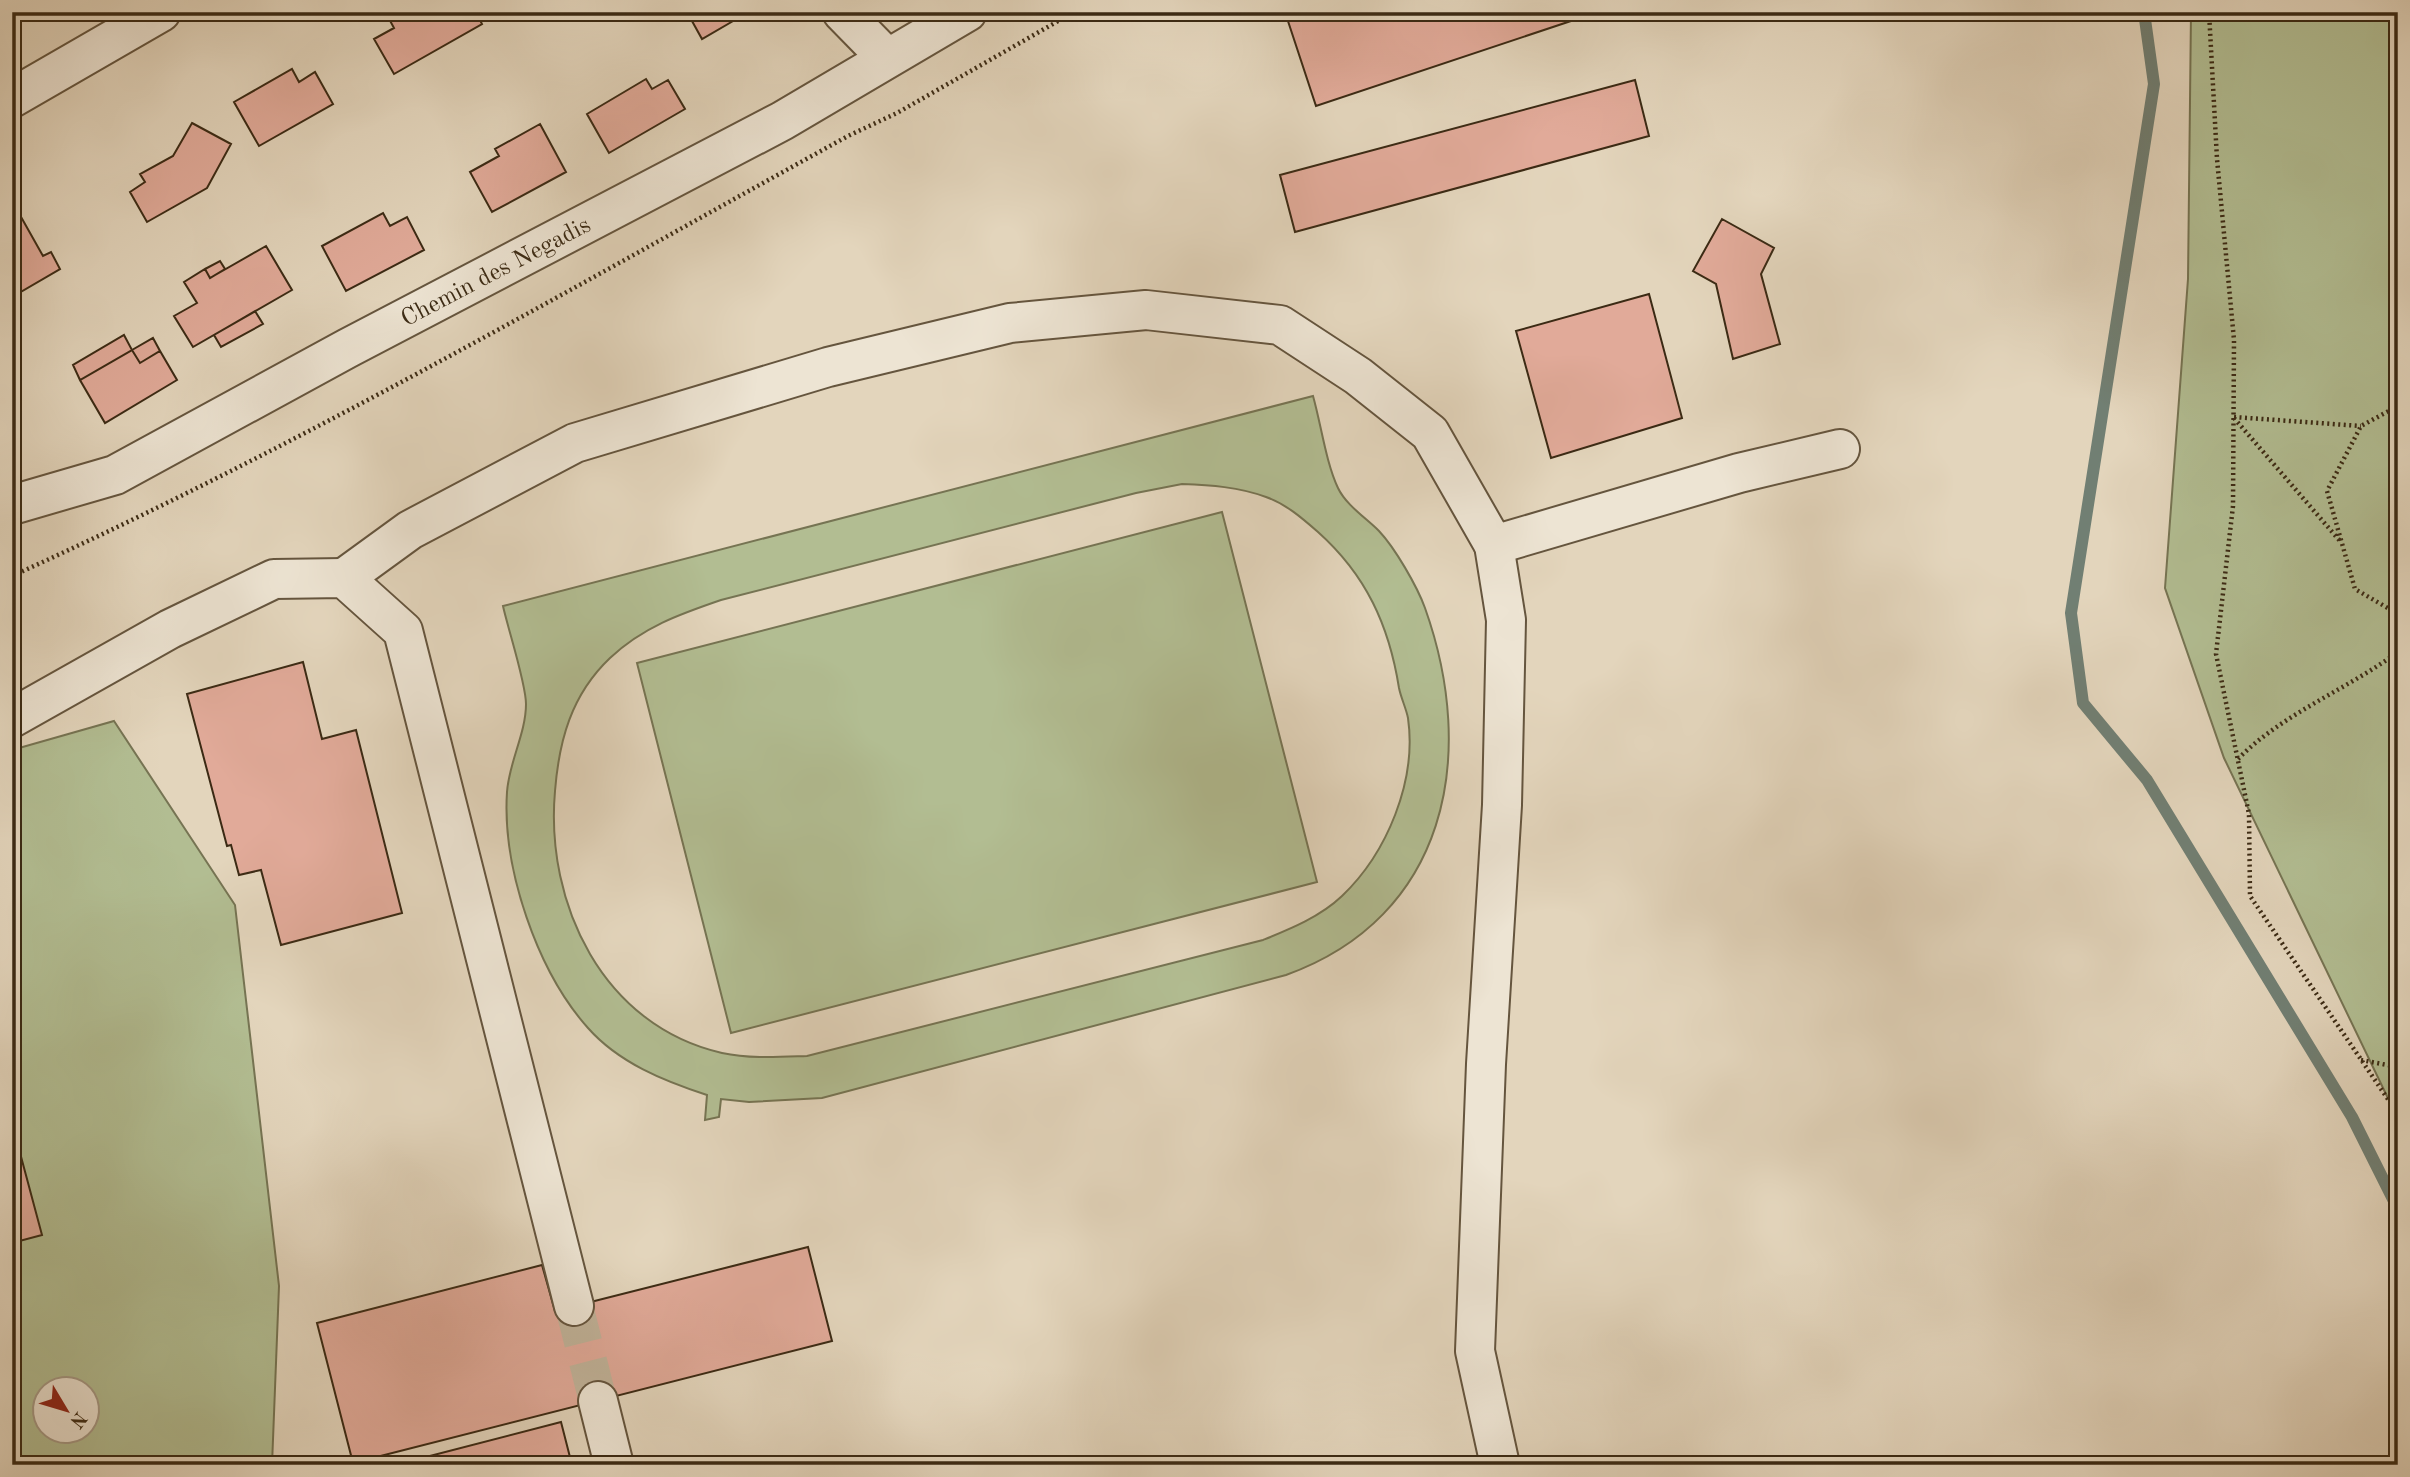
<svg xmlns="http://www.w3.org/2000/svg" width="2410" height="1477" font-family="'Old Standard TT',serif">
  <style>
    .green { fill: #b2bd92; stroke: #767453; stroke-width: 2; fill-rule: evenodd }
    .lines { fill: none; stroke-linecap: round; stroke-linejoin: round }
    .stream { stroke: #717f73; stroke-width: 12 }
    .building { fill: #e1aa99; stroke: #3b2a14; stroke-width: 2 }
    .minor-tunnel { stroke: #c1b39a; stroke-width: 38; stroke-dasharray: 38 19; stroke-linecap: butt }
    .minor-casing { stroke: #65553e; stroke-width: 42 }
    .path { stroke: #3b2a14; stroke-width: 4.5; stroke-dasharray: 2 3.5; stroke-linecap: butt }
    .minor { stroke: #ede4d3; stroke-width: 38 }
    .labels { text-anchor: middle; stroke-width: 5; stroke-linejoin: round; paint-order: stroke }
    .street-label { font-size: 24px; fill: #3b2a14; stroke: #ede4d3 }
  </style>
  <rect width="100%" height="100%" fill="#e3d5bc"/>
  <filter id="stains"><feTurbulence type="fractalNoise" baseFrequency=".00286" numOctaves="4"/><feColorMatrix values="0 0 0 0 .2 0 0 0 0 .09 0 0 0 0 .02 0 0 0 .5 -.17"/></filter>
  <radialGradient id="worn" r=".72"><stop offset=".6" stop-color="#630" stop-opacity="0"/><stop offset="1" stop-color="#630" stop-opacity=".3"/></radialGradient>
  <path class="green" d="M2191 12H2398V1119L2224 758 2165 588 2188 279Z
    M1313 396C1321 424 1326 463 1338 488 1346 505 1366 518 1379 531 1395 548 1417 586 1425 608 1478 757 1447 917 1286 975L822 1098 749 1102 721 1099 719 1117 705 1120 707 1095C664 1081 619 1063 588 1028 537 971 502 868 507 792 509 762 526 733 526 704 526 683 508 629 503 606ZM1182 484C1210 485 1239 487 1266 497 1286 504 1302 518 1318 532 1366 575 1389 625 1399 688 1401 698 1406 708 1408 718 1417 781 1387 853 1342 896 1320 917 1290 929 1263 940L807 1056C779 1057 750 1059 722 1053 603 1026 545 904 555 791 559 741 571 695 610 658 643 627 680 614 721 600L1136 493Z
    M1222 512 1317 882 731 1033 637 663Z
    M114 721 235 905 279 1286 272 1465H12V750ZM46 1390H88V1432H46Z"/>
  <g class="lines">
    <path class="stream" d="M2144 12 2154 84 2071 613 2083 703 2147 780 2352 1117 2398 1209"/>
  </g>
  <path class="building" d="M391 12H476L482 24 394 74 374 39 394 28 387 15Z
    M687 12H737L740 17 702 39Z
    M1285 12H1598L1316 106Z
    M292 69 299 82 315 72 333 104 259 146 234 102Z
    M646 79 652 89 668 80 685 109 609 153 587 114Z
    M1635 80 1649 136 1295 232 1280 175Z
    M192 123 231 144 207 188 147 222 130 192 145 182 140 174 173 156Z
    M540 124 566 172 492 212 470 172 499 156 495 149Z
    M16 208 43 256 51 252 60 269 12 297V210Z
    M383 213 390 226 407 217 424 250 346 291 322 246Z
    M1722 219 1774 248 1761 274 1780 344 1733 359 1716 284 1693 271Z
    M266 246 292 290 193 347 174 316 197 303 184 282 205 269 210 278Z
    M220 261 225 269 210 278 205 269Z
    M1649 294 1682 418 1551 458 1516 331Z
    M255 311 263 324 221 347 214 335Z
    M124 335 132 350 80 380 73 365Z
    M153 338 160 351 140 363 132 350Z
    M132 350 140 363 160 351 177 380 105 423 80 380Z
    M303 662 322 739 356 730 402 913 281 945 261 870 239 875 231 845 227 846 187 694Z
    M12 1123 42 1235 12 1243Z
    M808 1247 832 1341 353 1463 317 1323 542 1265 555 1311Z
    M561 1422 572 1465H395Z"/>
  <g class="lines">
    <path class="minor-tunnel" d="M574 1306 598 1401"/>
    <g class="minor-casing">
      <g id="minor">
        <path d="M842 12 887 58"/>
        <path d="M12 98 161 12"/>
        <path id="s1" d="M12 505 115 475 348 348 782 121 967 12"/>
        <path d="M1494 545 1506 620 1502 805 1486 1064 1475 1351 1500 1465"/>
        <path d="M344 578 410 530 575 443 828 367 1010 323 1146 310 1280 325 1358 376 1430 433 1494 545 1739 473 1840 449"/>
        <path d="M12 718 170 629 274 579 344 578 403 631 574 1306"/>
        <path d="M598 1401 614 1465"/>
      </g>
    </g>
    <path class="path" d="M2209 12 2217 159 2234 340 2233 506 2216 654 2249 814 2250 896 2398 1114
      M2398 406 2361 426 2327 491 2355 589 2398 614
      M2234 417 2361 426
      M2234 418 2340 541
      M12 576C300 446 572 288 848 136L897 113 1074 12
      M2238 759C2282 714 2346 690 2398 652
      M2361 1060 2398 1067"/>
    <use href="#minor" class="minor"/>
  </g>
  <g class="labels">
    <g class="street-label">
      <text dy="8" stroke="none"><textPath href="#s1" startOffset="539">Chemin des Negadis</textPath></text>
    </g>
  </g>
  <rect width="2410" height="1477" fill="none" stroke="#e3d5bc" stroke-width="42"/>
  <rect x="14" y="14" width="2382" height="1449" fill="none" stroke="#3b2a14" stroke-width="3.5"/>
  <rect x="21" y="21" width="2368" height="1435" fill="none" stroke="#3b2a14" stroke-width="2"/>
  <g transform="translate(66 1410) rotate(128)"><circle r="33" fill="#ede4d3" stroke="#a69a87" stroke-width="2"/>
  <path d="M0-5L12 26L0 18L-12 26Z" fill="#8f2418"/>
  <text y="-10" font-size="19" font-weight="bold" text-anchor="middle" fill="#3b2a14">N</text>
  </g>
  <rect width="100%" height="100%" filter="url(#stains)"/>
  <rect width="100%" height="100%" fill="url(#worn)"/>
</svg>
